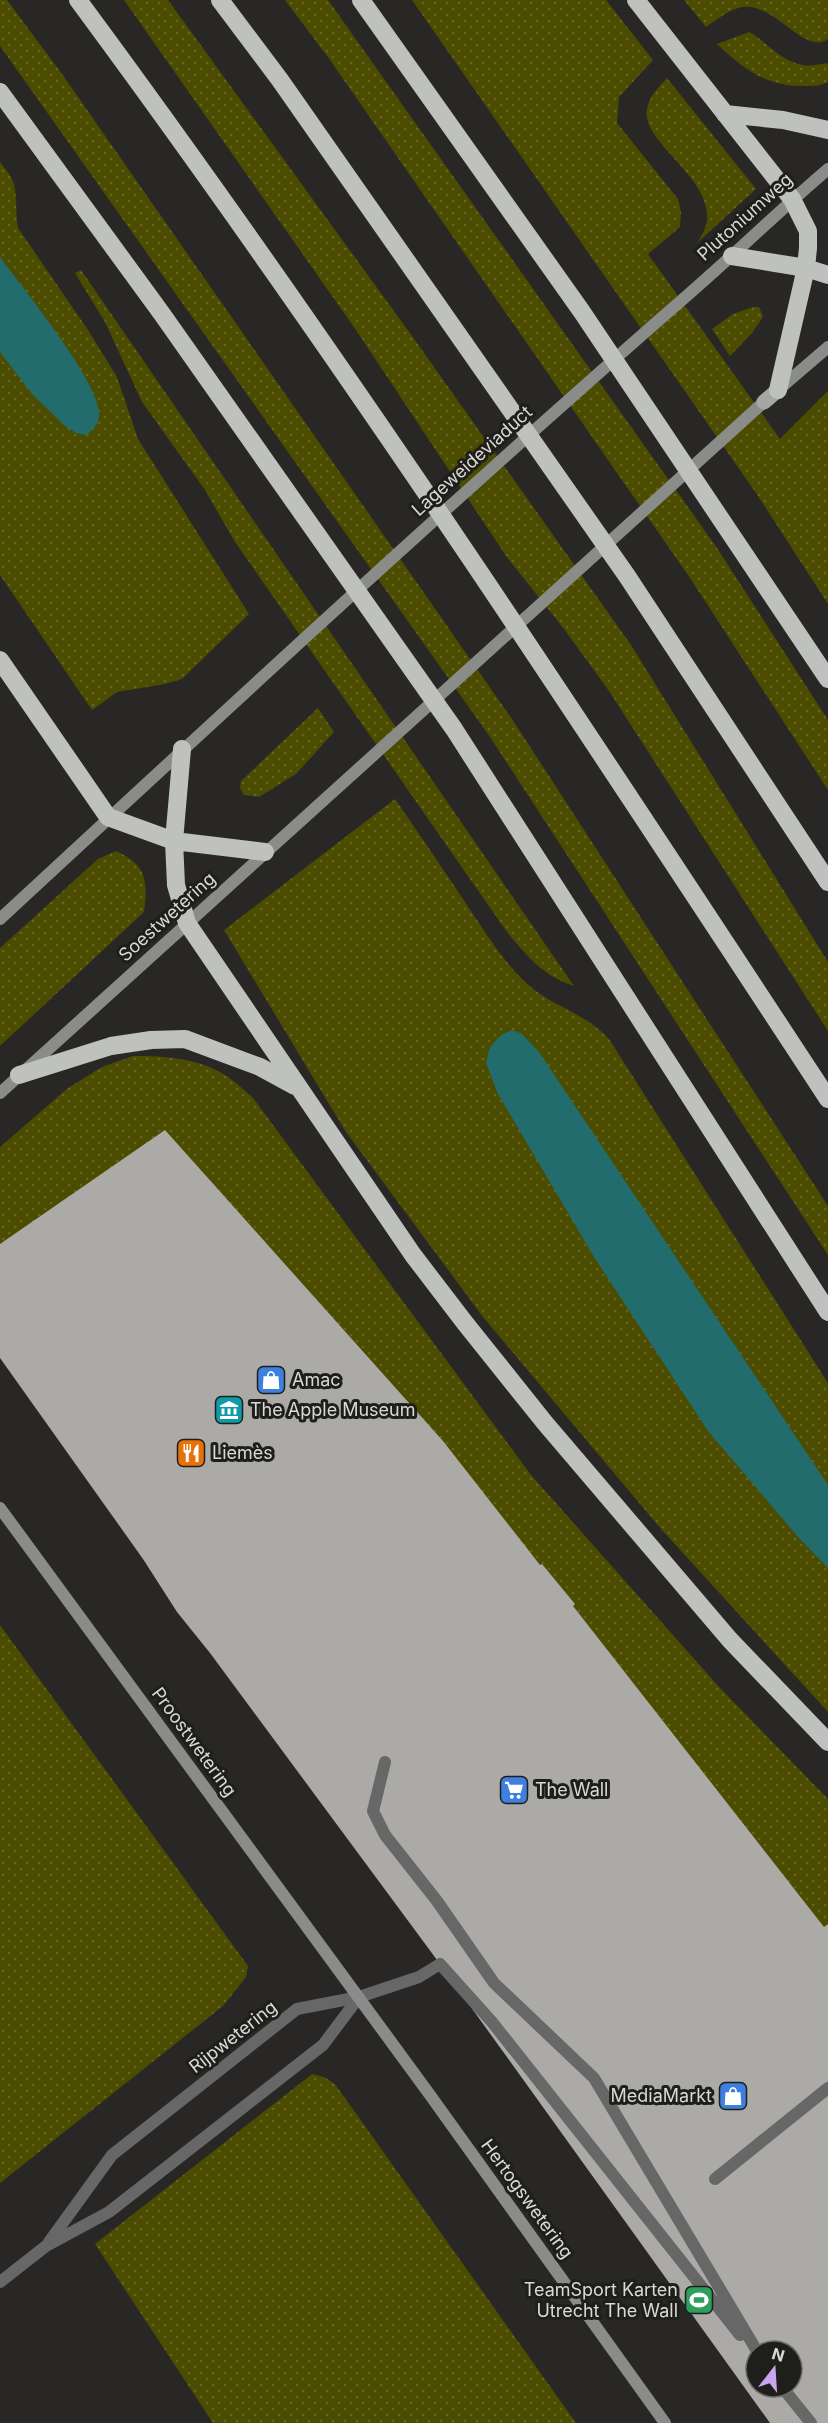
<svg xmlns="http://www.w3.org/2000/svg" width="828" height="2423" font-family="Inter,sans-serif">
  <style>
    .grass { fill: url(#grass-dots) }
    .water { fill: #226c6d }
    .building { fill: #abaaa7; fill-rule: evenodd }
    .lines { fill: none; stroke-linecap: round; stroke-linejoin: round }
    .lane { stroke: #666766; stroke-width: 12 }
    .street { stroke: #666766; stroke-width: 12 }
    .secondary { stroke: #8a8c8a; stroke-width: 12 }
    .primary { stroke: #a5a7a5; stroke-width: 15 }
    .highway { stroke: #bec1be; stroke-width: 18 }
    .labels { text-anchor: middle; stroke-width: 6; stroke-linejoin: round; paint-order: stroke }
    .street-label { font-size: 18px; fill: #dad9d7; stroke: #1e1e1b }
    .poi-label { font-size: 18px; fill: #dad9d7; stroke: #1e1e1b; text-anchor: start }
  </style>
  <defs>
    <pattern id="grass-dots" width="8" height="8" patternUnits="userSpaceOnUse" patternTransform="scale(1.5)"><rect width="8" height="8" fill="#4b4c00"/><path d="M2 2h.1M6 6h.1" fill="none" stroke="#646524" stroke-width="1.8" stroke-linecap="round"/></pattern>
  </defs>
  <rect width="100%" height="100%" fill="#282725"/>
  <path class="grass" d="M0 0H7L62 74 512 719 828 1206V1255L490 737 0 46Z
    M124 0H168L412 336 631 645 828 962V1031L609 691 564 629 506 556 356 330Z
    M285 0H328L717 548 828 720V790L690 578 330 60Z
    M412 0H606L653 60 619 97 617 123 678 199 681 212 680 227 648 254 780 439 828 391V604L758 496Z
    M684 0H828V39C804 56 775 2 742 7 730 9 716 20 706 27Z
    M749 32C767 42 782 62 803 65 811 67 821 64 828 63V82C820 86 814 86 805 86 766 87 744 69 717 44Z
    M667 78 756 189 698 242C701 236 706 228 707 221 711 175 641 143 647 109 649 96 659 87 667 78Z
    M0 162C4 168 9 173 12 179 18 191 15 212 18 228L88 330 117 377 138 439 249 614 182 679 165 684 117 692 92 710 0 575Z
    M81 270 574 986C542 975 528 957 507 932L235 542 205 490 142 402 105 322 75 273Z
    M753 307H759L763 317 752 333 730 356 712 329 733 314Z
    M318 708 334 732 296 774 259 797 244 795 240 788 241 781Z
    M395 799C419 833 442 868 465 902 483 929 500 957 523 980 550 1007 582 1010 609 1039L828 1383V1712L661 1529 483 1317 346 1132 224 930Z
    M116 851C147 865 148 881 144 912L0 1046V948L98 859Z
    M133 1056C165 1056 201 1058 228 1077 237 1083 245 1091 253 1098L531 1475 720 1688 828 1799V1938L0 1264V1147L68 1088 102 1067Z
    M0 1625 248 1966 246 1977 223 2006 0 2183Z
    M312 2074 324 2077 335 2084 576 2423H213L95 2244Z"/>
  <path class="water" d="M0 257C21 286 103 386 99 416 98 425 93 429 87 435L76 433 65 426 32 394 0 352Z
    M512 1030 522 1034 539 1052 828 1485V1568L798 1537 708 1431 594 1257 498 1094 486 1063 490 1047 501 1035Z"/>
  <path class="building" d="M165 1130 443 1441 540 1565 542 1564 575 1604 573 1606 824 1927 828 1924V2423H770L440 1964 210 1653 177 1612 143 1559 0 1358V1244ZM756 2351H792V2387H756Z"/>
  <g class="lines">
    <path class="lane" d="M385 1762 373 1811 385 1835 437 1901 494 1983 594 2078 757 2351
      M359 1997 419 1977 440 1964 492 2022 740 2335
      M715 2179 828 2088
      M782 2387 811 2423"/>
    <path class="street" d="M49 2242 112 2155 297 2009 359 1997
      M0 2282 46 2246 109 2212 323 2045 359 1997"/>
    <path class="secondary" d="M778 390 828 347
      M0 919C228 708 456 497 690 293 737 252 781 209 828 169
      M0 1093 764 402
      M0 1508 430 2095 665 2423"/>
    <path class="primary" d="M764 402 778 390"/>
    <path class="highway" d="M78 0C342 357 585 728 828 1099
      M220 0 280 80 627 576 828 882
      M361 0 582 312 828 679
      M636 0 792 199 808 231V248L806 268 778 390
      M0 92 162 314 454 729 828 1312
      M725 114 783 120 828 130
      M732 256 806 268 828 275
      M0 660 108 817 174 841 265 852
      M182 749 174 841 176 885 187 923 413 1255 465 1323 545 1423 730 1640 828 1742
      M19 1075 111 1046 151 1040 185 1039 260 1067 295 1086"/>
  </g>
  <defs>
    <g id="shop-square" transform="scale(1.5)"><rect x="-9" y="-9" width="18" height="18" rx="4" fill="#3f7fe0" stroke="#1e1e1b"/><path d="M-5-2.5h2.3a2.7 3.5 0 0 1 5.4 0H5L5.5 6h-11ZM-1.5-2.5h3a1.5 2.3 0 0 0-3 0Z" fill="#fff"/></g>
    <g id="museum-square" transform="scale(1.5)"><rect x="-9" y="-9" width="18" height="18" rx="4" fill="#0f9aa8" stroke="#1e1e1b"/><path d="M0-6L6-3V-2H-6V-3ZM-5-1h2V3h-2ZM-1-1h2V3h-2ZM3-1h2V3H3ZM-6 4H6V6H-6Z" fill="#fff"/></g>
    <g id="restaurant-square" transform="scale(1.5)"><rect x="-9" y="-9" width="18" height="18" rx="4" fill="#e8710a" stroke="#1e1e1b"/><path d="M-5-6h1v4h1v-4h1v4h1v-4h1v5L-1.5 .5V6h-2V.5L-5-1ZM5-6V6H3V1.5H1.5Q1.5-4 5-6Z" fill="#fff"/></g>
    <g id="supermarket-square" transform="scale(1.5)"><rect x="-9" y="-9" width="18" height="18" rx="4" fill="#3f7fe0" stroke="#1e1e1b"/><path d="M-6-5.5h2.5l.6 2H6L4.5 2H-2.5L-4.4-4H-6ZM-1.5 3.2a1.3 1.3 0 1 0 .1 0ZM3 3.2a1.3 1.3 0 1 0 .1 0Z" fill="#fff"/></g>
    <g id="stadium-square" transform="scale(1.5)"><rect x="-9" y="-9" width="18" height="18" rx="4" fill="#2e9e5b" stroke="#1e1e1b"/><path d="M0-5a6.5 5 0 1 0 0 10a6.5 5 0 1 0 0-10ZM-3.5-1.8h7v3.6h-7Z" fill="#fff"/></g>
  </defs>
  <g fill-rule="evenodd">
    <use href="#shop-square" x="271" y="1380"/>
    <use href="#museum-square" x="229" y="1410"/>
    <use href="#restaurant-square" x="191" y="1453"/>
    <use href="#supermarket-square" x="514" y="1790"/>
    <use href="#shop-square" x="733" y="2096"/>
    <use href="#stadium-square" x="699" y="2300"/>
  </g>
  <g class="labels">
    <g class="street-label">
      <text transform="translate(745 217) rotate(-42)" y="6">Plutoniumweg</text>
      <text transform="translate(472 461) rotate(-42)" y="6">Lageweideviaduct</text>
      <text transform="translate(167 917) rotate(-42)" y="6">Soestwetering</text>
      <text transform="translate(194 1742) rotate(54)" y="6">Proostwetering</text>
      <text transform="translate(233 2037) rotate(-38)" y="6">Rijpwetering</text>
      <text transform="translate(527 2199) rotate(54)" y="6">Hertogswetering</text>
    </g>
    <g class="poi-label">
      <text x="292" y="1386">Amac</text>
      <text x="250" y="1416">The Apple Museum</text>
      <text x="212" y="1459">Liemès</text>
      <text x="535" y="1796">The Wall</text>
      <text x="712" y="2102" text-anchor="end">MediaMarkt</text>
      <text x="678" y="2296" text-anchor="end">TeamSport Karten<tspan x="678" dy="21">Utrecht The Wall</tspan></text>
    </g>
  </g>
  <g transform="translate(774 2369) rotate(17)"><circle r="28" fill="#1e1e1b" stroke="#696966" stroke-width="1.5"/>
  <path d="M0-4.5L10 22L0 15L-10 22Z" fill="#c9a5ee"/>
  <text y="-9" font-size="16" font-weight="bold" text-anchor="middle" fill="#dad9d7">N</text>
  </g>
</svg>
